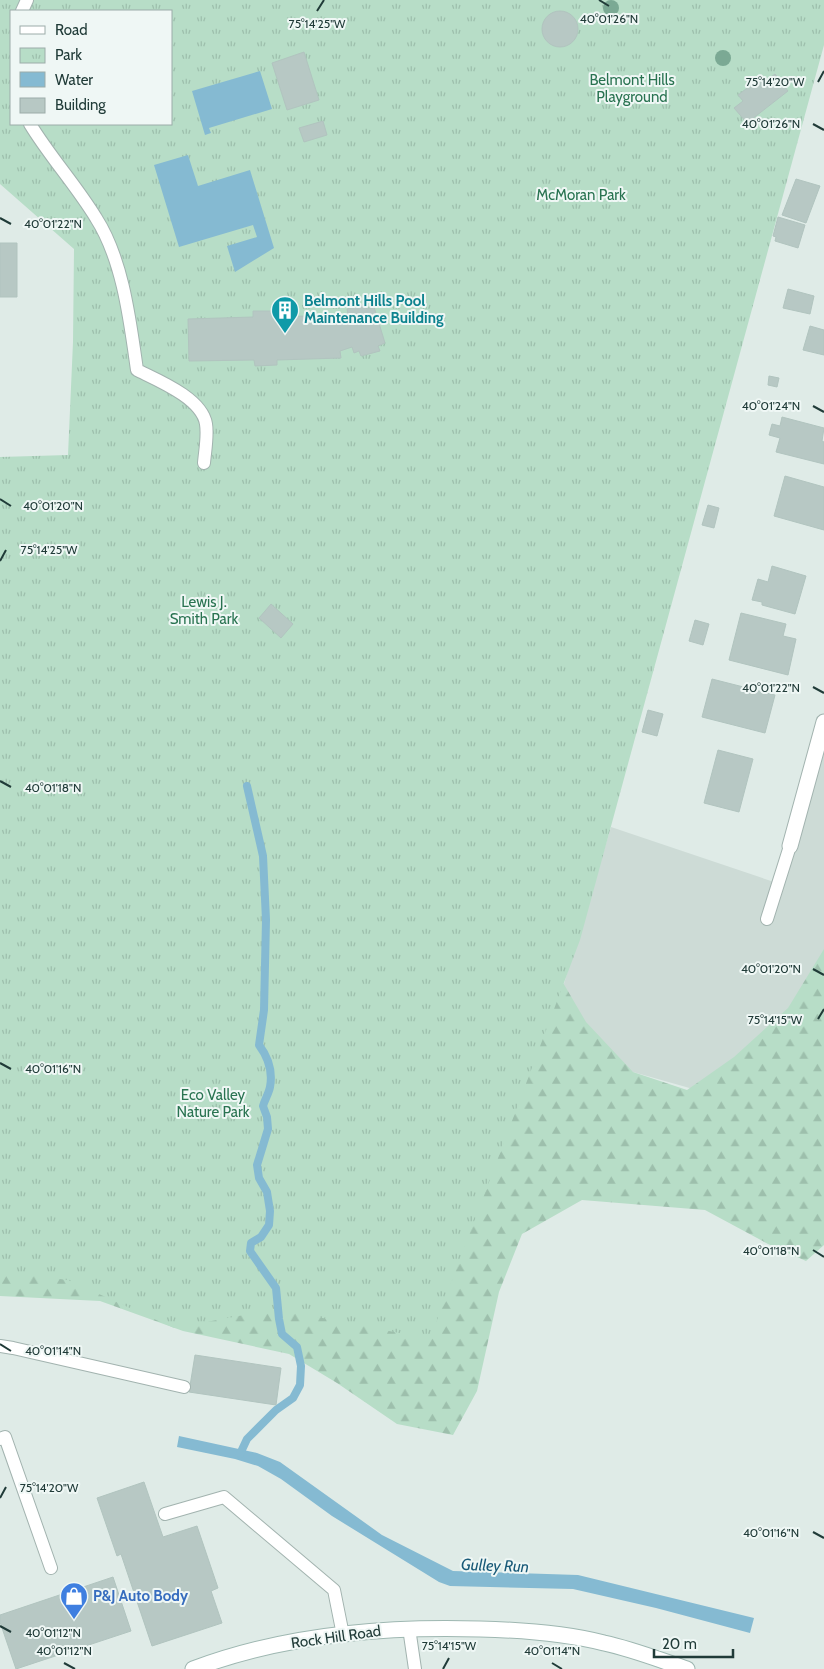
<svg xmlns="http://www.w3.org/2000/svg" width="824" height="1669" font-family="Cabin,sans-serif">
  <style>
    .built { fill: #cddbd6 }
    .forest { fill: url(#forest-firs) }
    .park { fill: url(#park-tufts); fill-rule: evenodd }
    .water { fill: #85bad2 }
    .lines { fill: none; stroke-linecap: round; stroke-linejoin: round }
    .stream { stroke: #85bad2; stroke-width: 8 }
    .building { fill: #b7c8c4; stroke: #b1c4bf }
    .service-casing { stroke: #a2b3af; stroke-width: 14 }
    .minor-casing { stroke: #a2b3af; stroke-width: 17 }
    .secondary-casing { stroke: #9eb7b1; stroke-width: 17 }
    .service { stroke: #fff; stroke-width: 12 }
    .minor { stroke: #fff; stroke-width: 15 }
    .secondary { stroke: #fff; stroke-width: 15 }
    .tree { fill: #7ba994 }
    .ticks { fill: none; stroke: #203b38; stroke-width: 2 }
    .labels { text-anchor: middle; stroke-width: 4; stroke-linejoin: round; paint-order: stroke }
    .park-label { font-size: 15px; fill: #297351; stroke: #eff7f5 }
    .culture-label { font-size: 15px; font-weight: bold; fill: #0d838f; stroke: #eff7f5; text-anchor: start }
    .shop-label { font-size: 15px; font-weight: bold; fill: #366cbe; stroke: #eff7f5; text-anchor: start }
    .street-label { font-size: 15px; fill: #203b38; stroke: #eff7f5 }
    .water-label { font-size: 16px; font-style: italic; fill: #195a78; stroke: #eff7f5 }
    .ticks-label { font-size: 12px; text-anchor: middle; fill: #203b38; stroke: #eff7f5; stroke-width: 4; stroke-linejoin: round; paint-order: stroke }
  </style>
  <defs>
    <pattern id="forest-firs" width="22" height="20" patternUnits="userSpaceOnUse" patternTransform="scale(1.25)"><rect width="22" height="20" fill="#b7ddc7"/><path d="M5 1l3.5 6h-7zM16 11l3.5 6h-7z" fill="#9dbfac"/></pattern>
    <pattern id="park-tufts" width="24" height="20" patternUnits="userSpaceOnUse" patternTransform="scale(1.25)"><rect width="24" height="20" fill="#b7ddc7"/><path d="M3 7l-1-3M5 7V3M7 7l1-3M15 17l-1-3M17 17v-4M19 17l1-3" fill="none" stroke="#9dbfac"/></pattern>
  </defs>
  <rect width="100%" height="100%" fill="#dfebe7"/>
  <path class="built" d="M824 754V1076L760 1108 545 1047 611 827 783 885Z"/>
  <path class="forest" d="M0 684 562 981 586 1022 633 1072 687 1090 734 1057 788 1008 824 949V1245L806 1261 768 1244 705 1210 582 1200 522 1234 499 1292 477 1391 453 1435 397 1424 337 1383 289 1354 183 1331 100 1301 0 1296Z"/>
  <path class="park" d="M0 0H824V45L580 940 430 1339 276 1309 174 1328 68 1280 0 1272V457L68 455 73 342 74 249 0 184ZM11 11H171V124H11Z"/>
  <path class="water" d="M260 71 272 109 209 128 211 133 205 135 192 91Z
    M188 155 198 186 250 170 274 248 235 272 227 246 257 237 253 225 179 247 154 165Z
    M179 1436 257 1453 280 1462 382 1535 453 1571 578 1575 754 1618 750 1633 656 1608 573 1589 450 1586 439 1582 332 1516 281 1479 258 1466 235 1459 177 1447Z"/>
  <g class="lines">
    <path class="stream" d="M240 1454 247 1439 276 1410 293 1398 300 1385 301 1366 297 1347 282 1334 279 1319 276 1288 250 1251 251 1243 261 1237 269 1225 270 1211 267 1192 259 1178 257 1165 268 1129 267 1117 263 1106C265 1099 269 1093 270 1087 273 1071 268 1057 259 1045L264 1010 266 920 263 856 247 786"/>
  </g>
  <path class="building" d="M542 29a18 18 0 1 1 36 0a18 18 0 1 1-36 0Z
    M304 52 319 100 287 110 272 63Z
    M775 74 788 91 747 123 734 108 743 101 738 95 763 76 767 80Z
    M323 121 327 135 304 142 299 128Z
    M796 179 820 186 806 223 782 215Z
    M778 217 805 225 798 248 775 241 776 237 773 236Z
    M0 243H17V297H0Z
    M788 289 814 296 810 314 783 308Z
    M365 304 367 309 374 307 385 343 378 346 380 351 361 356 359 351 354 353 352 347 340 351 341 358 277 360V365L255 366 254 360 189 361 188 319 253 317V311H275V317L339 315 340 324 344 323 342 316 348 314 347 309Z
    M810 326 824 330V355L803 350Z
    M769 376 779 378 777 387 768 385Z
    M782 417 824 428 822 441 824 442V464L776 452 780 438 769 435 772 424 780 426Z
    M785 476 824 487V530L774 516Z
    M708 505 719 508 714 528 702 525Z
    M772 566 806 576 795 614 762 605V602L752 600 758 579 768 582Z
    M271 604 293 624 281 638 259 618Z
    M741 613 786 624 783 636 796 639 788 675 729 660Z
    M695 620 709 624 703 645 689 641Z
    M712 679 775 695 765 733 702 717Z
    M648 710 663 714 657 736 642 732Z
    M718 750 753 759 739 812 704 803Z
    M195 1355 281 1368 276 1405 189 1392Z
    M144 1482 163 1537 197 1526 218 1588 211 1591 222 1623 152 1646 121 1554 117 1556 97 1498Z
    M113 1577 131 1631 16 1669 0 1622V1615Z"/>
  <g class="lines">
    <g class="service-casing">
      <path id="service" d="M22 11 27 0
        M30 124C50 157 76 185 96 218 123 260 130 321 137 370 157 380 202 398 206 424 208 436 205 451 204 463
        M767 919 790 846
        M0 1346 13 1348 184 1387
        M0 1439 5 1437 51 1568
        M165 1514 224 1497 334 1590 343 1635
        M409 1628 415 1669"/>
    </g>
    <g class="minor-casing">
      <path id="minor" d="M790 846 824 722"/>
    </g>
    <g class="secondary-casing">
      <path id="secondary" d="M193 1669C283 1635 384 1626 480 1629 522 1630 564 1633 604 1643 632 1649 660 1660 687 1669"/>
    </g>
    <use href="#service" class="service"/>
    <use href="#minor" class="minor"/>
    <use href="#secondary" class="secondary"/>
  </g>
  <g class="tree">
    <circle cx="611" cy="8" r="8"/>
    <circle cx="723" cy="58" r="8"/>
  </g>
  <path class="ticks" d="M599 0 609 6M317 11 324 0M818 82 824 71M813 124 824 130M0 218 11 224M813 406 824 412M0 499 11 506M0 561 6 550M813 687 824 693M0 781 11 787M813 969 824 975M818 1019 824 1009M0 1063 11 1069M813 1250 824 1257M0 1344 11 1351M0 1498 6 1487M813 1532 824 1538M0 1626 11 1632M64 1663 75 1669M552 1663 562 1669M443 1669 449 1658"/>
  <defs>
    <g id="building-pin" transform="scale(1.4375)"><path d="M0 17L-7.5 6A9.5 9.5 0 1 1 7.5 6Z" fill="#0f9aa8" stroke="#eff7f5"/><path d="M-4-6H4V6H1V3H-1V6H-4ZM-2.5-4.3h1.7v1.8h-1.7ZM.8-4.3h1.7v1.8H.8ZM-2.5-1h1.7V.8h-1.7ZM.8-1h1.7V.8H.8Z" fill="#fff"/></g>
    <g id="shop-pin" transform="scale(1.4375)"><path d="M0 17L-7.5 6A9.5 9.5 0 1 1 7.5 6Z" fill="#3f7fe0" stroke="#eff7f5"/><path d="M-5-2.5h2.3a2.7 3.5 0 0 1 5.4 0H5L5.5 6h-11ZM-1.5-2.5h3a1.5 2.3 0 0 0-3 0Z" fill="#fff"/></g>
  </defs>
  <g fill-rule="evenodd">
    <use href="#building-pin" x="285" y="310"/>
    <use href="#shop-pin" x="74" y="1596"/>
  </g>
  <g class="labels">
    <g class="park-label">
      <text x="632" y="85">Belmont Hills<tspan x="632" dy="17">Playground</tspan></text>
      <text x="581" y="200">McMoran Park</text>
      <text x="204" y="607">Lewis J.<tspan x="204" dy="17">Smith Park</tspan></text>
      <text x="213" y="1100">Eco Valley<tspan x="213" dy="17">Nature Park</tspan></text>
    </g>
    <g class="culture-label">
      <text x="304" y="306">Belmont Hills Pool<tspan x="304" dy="17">Maintenance Building</tspan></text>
    </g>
    <g class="shop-label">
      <text x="93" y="1601">P&amp;J Auto Body</text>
    </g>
    <g class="street-label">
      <text transform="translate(336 1637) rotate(-8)" y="5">Rock Hill Road</text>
    </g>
    <g class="water-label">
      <text transform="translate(495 1565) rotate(2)" y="6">Gulley Run</text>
    </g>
  </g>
  <g class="ticks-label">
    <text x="609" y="23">40°01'26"N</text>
    <text x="317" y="28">75°14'25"W</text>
    <text x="775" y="86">75°14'20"W</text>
    <text x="771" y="128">40°01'26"N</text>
    <text x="53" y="228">40°01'22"N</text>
    <text x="771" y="410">40°01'24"N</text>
    <text x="53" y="510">40°01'20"N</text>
    <text x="49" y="554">75°14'25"W</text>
    <text x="771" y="692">40°01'22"N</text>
    <text x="53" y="792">40°01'18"N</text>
    <text x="771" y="973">40°01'20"N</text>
    <text x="775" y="1024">75°14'15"W</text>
    <text x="53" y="1073">40°01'16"N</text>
    <text x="771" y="1255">40°01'18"N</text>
    <text x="53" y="1355">40°01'14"N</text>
    <text x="49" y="1492">75°14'20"W</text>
    <text x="771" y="1537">40°01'16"N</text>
    <text x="53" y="1637">40°01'12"N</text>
    <text x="449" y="1650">75°14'15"W</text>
    <text x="64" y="1655">40°01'12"N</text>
    <text x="552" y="1655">40°01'14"N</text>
  </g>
  <rect x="10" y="10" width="162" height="115" fill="#eff7f5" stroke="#9caca9"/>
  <rect x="20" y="26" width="25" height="8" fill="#ffffff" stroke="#9caca9"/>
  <text x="55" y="35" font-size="15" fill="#203b38">Road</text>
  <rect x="20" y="48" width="25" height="15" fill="url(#park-tufts)" stroke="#9caca9"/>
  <text x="55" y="60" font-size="15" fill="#203b38">Park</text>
  <rect x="20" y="72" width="25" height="15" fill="#85bad2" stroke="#9caca9"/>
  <text x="55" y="85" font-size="15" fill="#203b38">Water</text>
  <rect x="20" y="98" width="25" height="15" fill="#b7c8c4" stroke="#9caca9"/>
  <text x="55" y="110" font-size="15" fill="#203b38">Building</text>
  <path d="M654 1649v8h79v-8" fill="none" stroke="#203b38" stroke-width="2.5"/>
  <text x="662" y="1649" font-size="15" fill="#203b38" stroke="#eff7f5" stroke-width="4" paint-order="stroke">20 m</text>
</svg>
